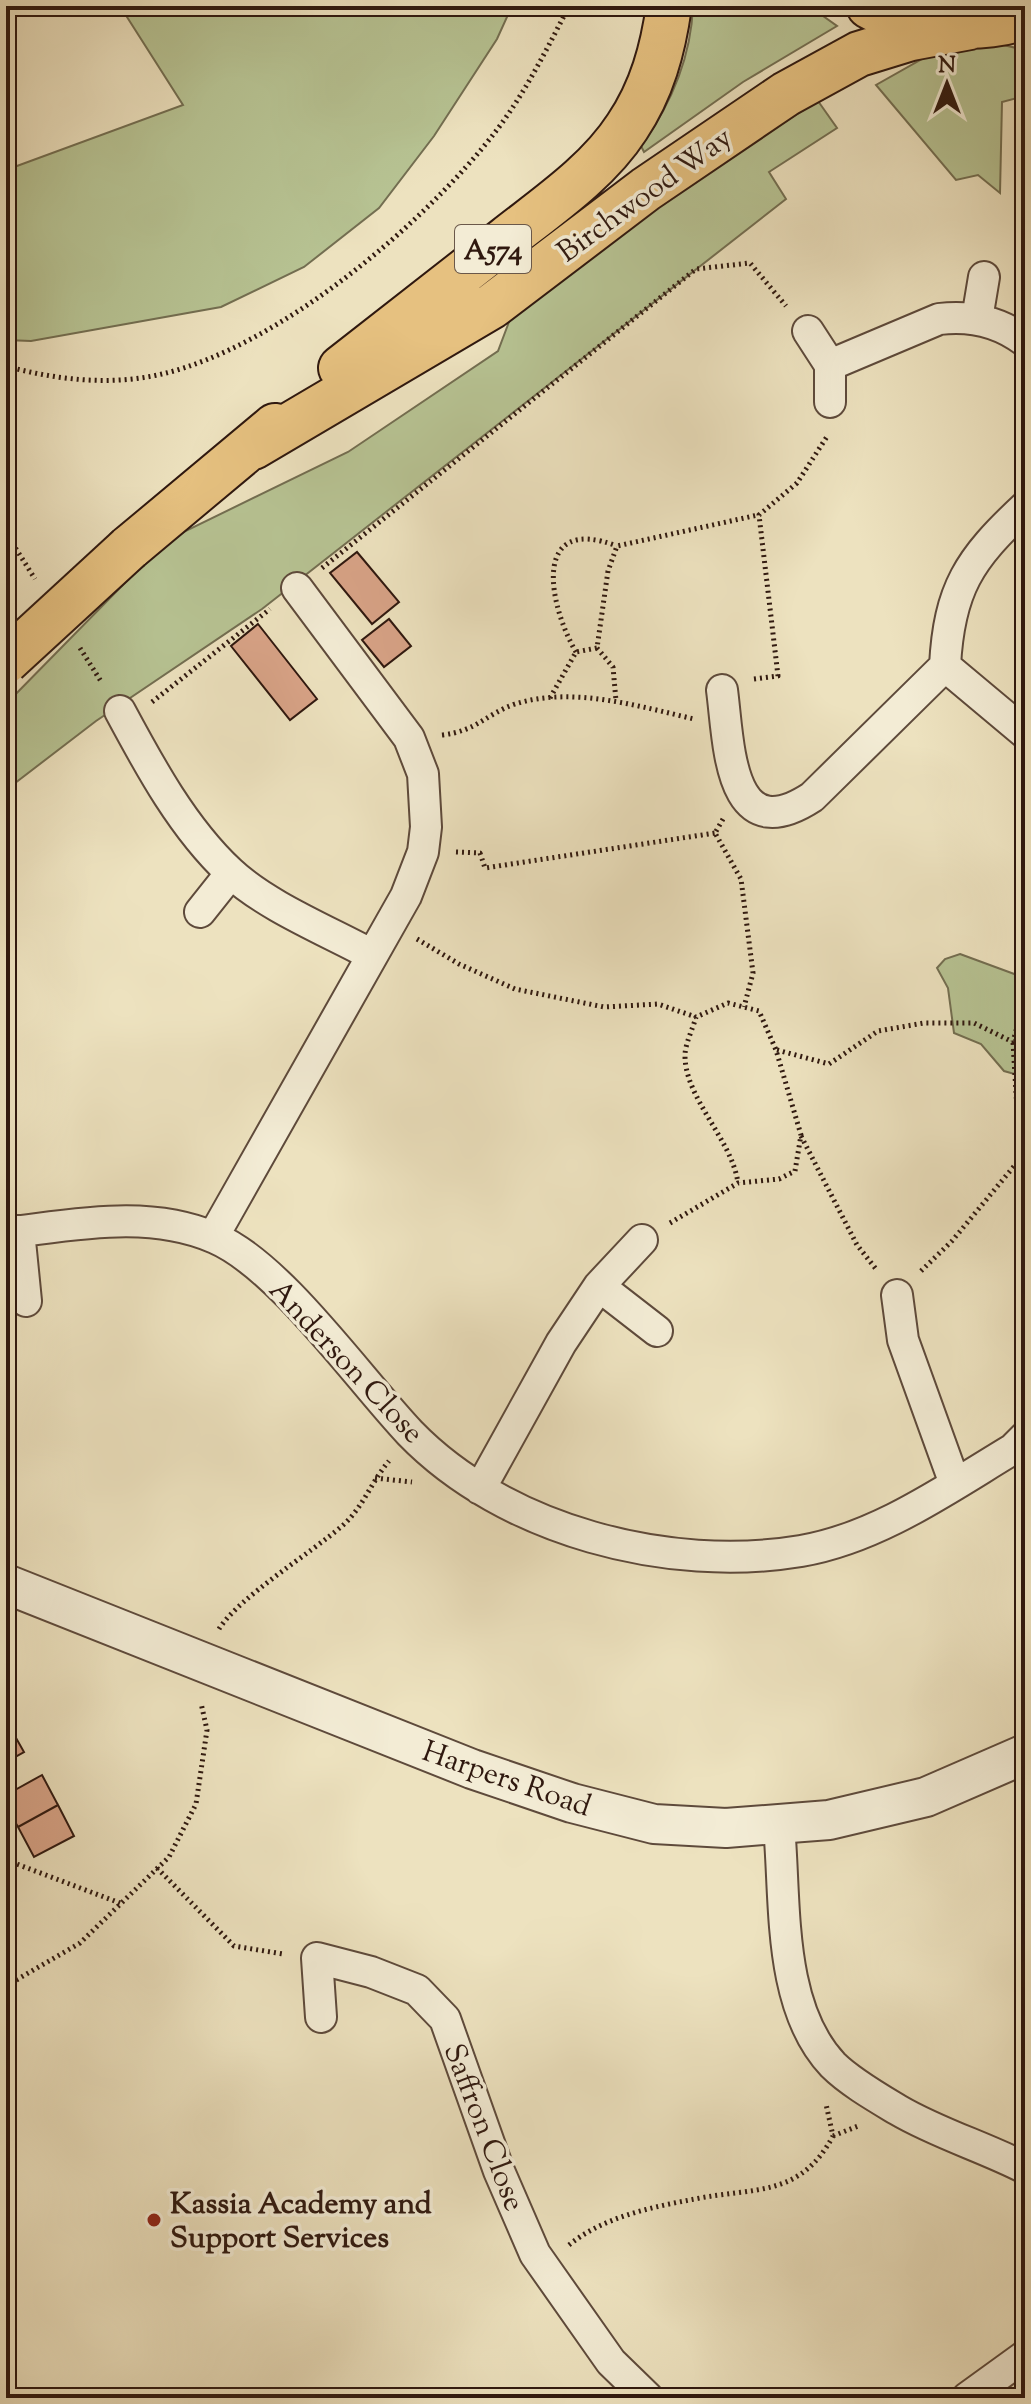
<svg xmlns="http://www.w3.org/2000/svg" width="1031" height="2404" font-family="'Sorts Mill Goudy',serif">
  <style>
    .green { fill: #b7c393; stroke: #736e51; stroke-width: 2 }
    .building { fill: #d8a387; stroke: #2f180f; stroke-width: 2 }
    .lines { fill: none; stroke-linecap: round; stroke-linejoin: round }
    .minor-casing { stroke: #5e4a3b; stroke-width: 34 }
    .tertiary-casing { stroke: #5e4a3b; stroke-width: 42 }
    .primary-casing { stroke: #2f180f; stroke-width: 48 }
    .path { stroke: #2f180f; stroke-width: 5; stroke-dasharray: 2 4; stroke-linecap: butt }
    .minor { stroke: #f3ecd5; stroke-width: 30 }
    .tertiary { stroke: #f3ecd5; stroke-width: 38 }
    .primary { stroke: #e6c180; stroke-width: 44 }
    .primary-bridge-casing { stroke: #2f180f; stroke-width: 48; stroke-linecap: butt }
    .primary-bridge { stroke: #e6c180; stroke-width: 44 }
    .poi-dot { fill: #8f2418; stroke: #f3ecd5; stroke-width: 3 }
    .labels { text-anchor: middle; stroke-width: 7; stroke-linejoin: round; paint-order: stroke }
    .shield { fill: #f3ecd5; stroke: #6a584a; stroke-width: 2 }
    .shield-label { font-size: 28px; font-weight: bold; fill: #2f180f }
    .street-label { font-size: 30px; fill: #2f180f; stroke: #f3ecd5 }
    .poi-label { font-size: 30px; font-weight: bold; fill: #2f180f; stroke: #f3ecd5; text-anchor: start }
  </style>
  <rect width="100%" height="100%" fill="#ede2bf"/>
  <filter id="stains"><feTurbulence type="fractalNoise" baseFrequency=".0025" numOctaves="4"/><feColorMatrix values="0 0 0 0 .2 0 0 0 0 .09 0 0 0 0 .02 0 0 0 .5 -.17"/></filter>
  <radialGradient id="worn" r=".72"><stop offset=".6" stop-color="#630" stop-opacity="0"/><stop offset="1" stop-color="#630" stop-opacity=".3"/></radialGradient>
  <path class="green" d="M120 6H512L497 39 434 136 379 208 304 267 221 307 31 341 6 340V170L183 105Z
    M693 6H809L837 26 743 82 644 152 641 146C672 103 691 58 693 6Z
    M982 40 1025 50V96L1002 102 1000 193 978 175 956 180 876 85 931 54Z
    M818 101 837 128 769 172 786 199 262 609 96 721 6 790V704L167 540 348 452 498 351 515 306 612 231Z
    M960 954 1025 978V1077L1004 1071 981 1044 954 1033 948 988 937 968 945 959Z"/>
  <path class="building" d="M357 552 399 602 372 624 330 573Z
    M389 619 411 646 384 667 362 640Z
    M258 624 317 699 290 720 231 646Z
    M7 1722 24 1752 6 1762V1723Z
    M42 1775 58 1805 18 1827 6 1806V1795Z
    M58 1805 74 1836 34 1857 18 1827Z"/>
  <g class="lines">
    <g class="minor-casing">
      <path id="minor" d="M977 319 984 277
        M808 331 830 365V402
        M830 365 939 319C971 315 1000 322 1025 341
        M1025 507C969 559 949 589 945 666L1025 733
        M722 690C729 742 728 852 812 797L945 666
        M120 711C150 767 183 828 230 872 266 906 328 931 372 955
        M200 912 231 873
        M19 1231 26 1301
        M6 1233C75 1225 148 1209 215 1238 280 1266 358 1378 410 1433 505 1531 669 1573 801 1551 878 1538 948 1488 1013 1449L1025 1437
        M213 1237 406 896 423 852 426 827 423 774 409 738 297 588
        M599 1286 657 1331
        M897 1295 903 1340 955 1484
        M480 1489 561 1343 599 1286 642 1240
        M779 1826C786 1901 777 2006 833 2065 850 2082 878 2098 898 2110 937 2133 984 2147 1025 2168
        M321 2017 317 1958 371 1972 417 1990 445 2019 499 2171 535 2254 611 2362 648 2398
        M967 2398 1025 2356"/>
    </g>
    <g class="tertiary-casing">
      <path id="tertiary" d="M6 1584 472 1769 572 1803 654 1824 726 1828 829 1820 926 1797 1025 1754"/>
    </g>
    <g class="primary-casing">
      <path id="primary" d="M869 6C905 27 987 33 1025 16
        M341 368C396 325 451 282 506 239 548 206 598 172 627 127 652 90 663 49 669 6
        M253 447 492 306 646 189 786 94 859 54 911 38 970 27
        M129 548 275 426"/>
    </g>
    <path class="path" d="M6 366C56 380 111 386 162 374 278 347 424 225 496 131 525 93 547 49 569 6
      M6 533 35 579
      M322 568 696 269 750 263 786 306
      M80 648 102 683
      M597 648 613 667 616 701
      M576 652C549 606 530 513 617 546
      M754 679 778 676 759 515 797 483 828 435
      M550 698 576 652 597 648 608 571 617 546 758 515
      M152 702 270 609
      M442 735C477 731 486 714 515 704 572 686 638 706 694 719
      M723 819 715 833 741 879 753 973 744 1007
      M456 852 480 853 485 868 715 833
      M417 939 459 964 515 989 604 1007 658 1004 696 1017
      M777 1050 829 1064 878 1031 924 1023H974L1013 1042 1025 997
      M1015 1069 1025 1070
      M801 1136 857 1245 876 1269
      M670 1223 738 1183 779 1179 795 1171 801 1135 776 1050 759 1011 728 1003 696 1017C693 1028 686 1042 685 1054 684 1098 732 1139 738 1183
      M921 1271 952 1241 1020 1159 1013 1042
      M375 1478 412 1482
      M219 1629C239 1597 311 1553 342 1526 363 1508 371 1482 389 1461
      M6 1860 120 1903
      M157 1868 234 1946 283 1954
      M6 1986 80 1943 169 1857 196 1804 207 1730 201 1703
      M833 2136 858 2126
      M569 2245C603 2217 652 2207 695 2199 754 2187 800 2198 833 2136L826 2104"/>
    <use href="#minor" class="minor"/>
    <use href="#tertiary" class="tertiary"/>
    <use href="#primary" class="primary"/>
    <g class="primary-bridge-casing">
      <path id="primary-bridge" d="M6 661 129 548"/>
    </g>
    <use href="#primary-bridge" class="primary-bridge"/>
  </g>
  <circle class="poi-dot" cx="154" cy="2220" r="8"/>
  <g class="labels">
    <rect class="shield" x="455" y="225" width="76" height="48" rx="6"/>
    <g class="shield-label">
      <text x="493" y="259">A574</text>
    </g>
    <g class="street-label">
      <text transform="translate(644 194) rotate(-36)" y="10">Birchwood Way</text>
      <text transform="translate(347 1361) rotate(47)" y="10">Anderson Close</text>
      <text transform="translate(507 1778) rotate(19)" y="10">Harpers Road</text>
      <text transform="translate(485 2127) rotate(69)" y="10">Saffron Close</text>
    </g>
    <g class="poi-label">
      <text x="170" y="2213">Kassia Academy and<tspan x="170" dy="34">Support Services</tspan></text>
    </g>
  </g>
  <rect width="1031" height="2404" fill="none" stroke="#ede2bf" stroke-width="32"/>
  <rect x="8" y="8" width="1015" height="2388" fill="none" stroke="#2f180f" stroke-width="4"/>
  <rect x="16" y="16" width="999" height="2372" fill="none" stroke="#2f180f" stroke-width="2"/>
  <g transform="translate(947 84)" stroke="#f3ecd5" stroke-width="6" paint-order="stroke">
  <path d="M0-6L14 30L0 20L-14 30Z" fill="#2f180f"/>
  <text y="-12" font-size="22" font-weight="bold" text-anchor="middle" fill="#2f180f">N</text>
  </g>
  <rect width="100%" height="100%" filter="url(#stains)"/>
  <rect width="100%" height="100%" fill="url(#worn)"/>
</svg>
